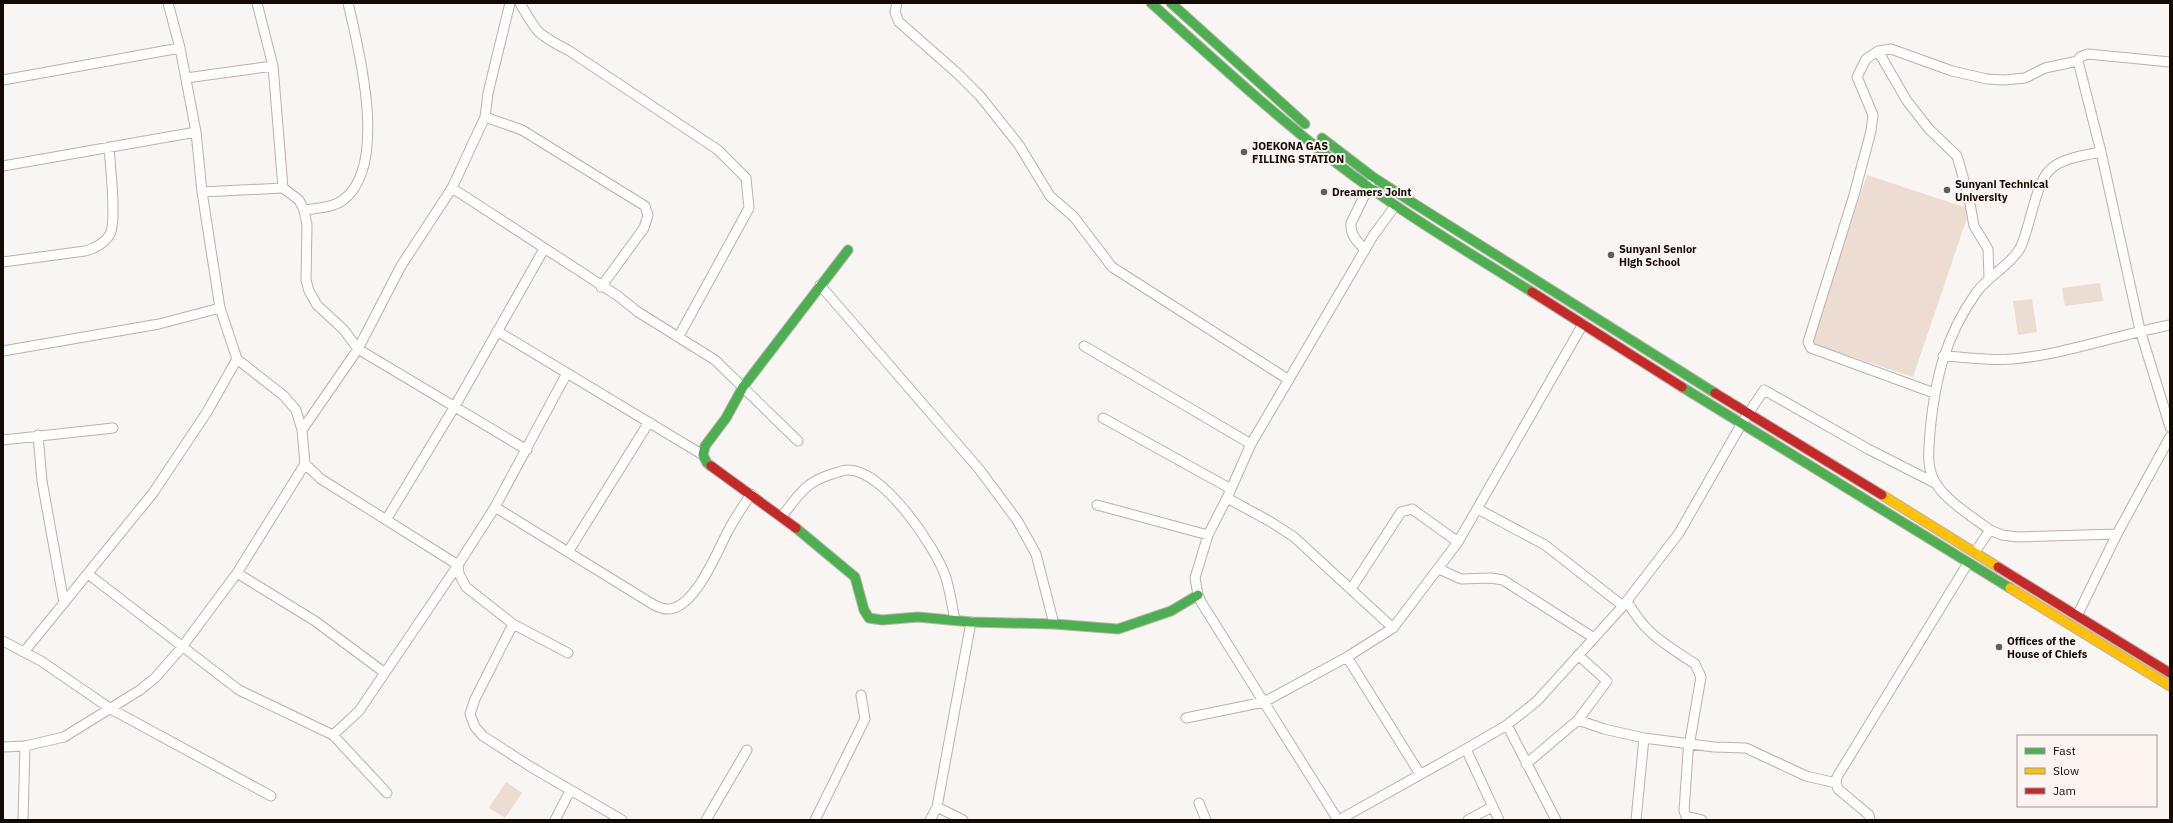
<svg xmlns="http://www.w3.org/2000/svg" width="2173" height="823" font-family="'IBM Plex Sans',sans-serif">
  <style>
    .green { fill: #ecdcd1 }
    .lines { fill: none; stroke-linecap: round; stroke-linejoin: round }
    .street-casing { stroke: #b9b2ad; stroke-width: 11 }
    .fast-casing { stroke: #b9b2ad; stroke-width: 11 }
    .slow-casing { stroke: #b9b2ad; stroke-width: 11 }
    .jam-casing { stroke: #b9b2ad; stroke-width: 11 }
    .street { stroke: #fefefd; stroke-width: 9 }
    .fast { stroke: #4caf50; stroke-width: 9 }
    .slow { stroke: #ffc107; stroke-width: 9 }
    .jam { stroke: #c62828; stroke-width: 9 }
    .poi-dot { fill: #645c58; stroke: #fbf4f0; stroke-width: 1.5 }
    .labels { text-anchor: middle; stroke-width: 4; stroke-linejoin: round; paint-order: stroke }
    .poi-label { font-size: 11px; font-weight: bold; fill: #140a04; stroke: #fbf4f0; text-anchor: start }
  </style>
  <rect width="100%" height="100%" fill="#f8f5f3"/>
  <path class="green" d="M1867 175 1970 209 1913 377 1810 343Z
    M2100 283 2103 301 2065 306 2062 288Z
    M2032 299 2037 332 2018 335 2013 301Z
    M506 782 522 793 505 818 489 808Z"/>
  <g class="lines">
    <g class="street-casing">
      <path id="street" d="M168 3 180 48 196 132 202 192 220 308 237 359 284 396 296 410 302 430 305 464 321 479 458 565
        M257 3 273 66 283 188
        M520 3C536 32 538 35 568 50L718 150 746 178 749 208 679 336
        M897 3 895 12 899 22 957 73 980 96 1019 145 1050 196 1074 217 1112 267 1289 380
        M1878 51 1907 101 1929 129 1957 156 1969 198 1974 226 1988 249 1989 278
        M2170 62 2088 54 2080 57 2078 61 2101 152 2140 330 2170 427
        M186 78 273 66
        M3 80 180 48
        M485 117 522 130 645 206 648 215 644 228 601 287
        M3 166 196 132
        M452 188 618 296 638 312 715 360 798 441
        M202 192 283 188 299 200 304 210 307 225 306 280 309 291 317 305 344 330 358 349 527 450
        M304 210C317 208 332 208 343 200 389 166 359 50 348 3
        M1365 250C1357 241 1350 235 1351 223L1370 184
        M3 262 85 251C94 249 105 243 110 234 117 221 110 164 109 147
        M820 285 979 469 1017 520 1036 554 1054 624
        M497 331 703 455
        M1084 346 1251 444
        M3 351 159 324 220 308
        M1943 356C1966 357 1990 361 2013 359 2066 354 2117 335 2170 325
        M1934 393 1811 348 1808 342 1854 195 1871 131 1873 115 1857 77 1866 59 1878 51 1891 49 1952 71 1987 79 2004 80 2025 78 2045 68 2078 61
        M1103 418 1231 489
        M302 430 358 349 401 266 452 188 485 117 488 93 510 3
        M38 435 42 481 64 603
        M3 440 113 428
        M1227 498 1271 522 1294 537 1393 628
        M1097 505 1208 535
        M495 507 654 605C660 608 667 611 674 608 698 600 717 552 728 531 735 518 743 506 751 494
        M1478 509 1545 545 1623 606
        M782 516C800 494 804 483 832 474 837 473 842 470 847 470 882 468 936 547 946 578 950 591 952 606 955 620
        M386 520 455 406 544 249
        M1990 530 2002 535 2018 537 2117 534
        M568 552 649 422
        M1975 552 1990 530C1974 518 1945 500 1935 482 1926 467 1929 449 1930 432 1935 379 1945 337 1976 293 1988 276 2008 267 2019 250 2024 242 2026 231 2029 222 2044 168 2044 162 2101 152
        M458 565 459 574 466 587 513 624 568 653
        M1439 569 1461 579 1491 578 1503 580 1594 638
        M237 573 315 621 385 673
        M88 574 239 690 333 735 387 793
        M1351 589 1401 512 1412 509 1458 542
        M1627 601C1646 635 1664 643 1695 664L1701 677 1688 752 1684 811 1686 816 1702 820
        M2077 616 2117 534 2170 437
        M513 624 475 699 470 714 475 727 483 736 531 767 622 820
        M3 641 41 661 111 709 271 796
        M24 652 153 493 207 412 237 359
        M1347 657 1420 774
        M1186 718 1264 702 1347 657 1393 628 1458 542 1583 324
        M1578 720 1604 729 1644 738 1636 820
        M1507 725 1556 820
        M333 735 359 711 458 565 495 507 567 373
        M1644 738 1714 747 1746 748 1806 776 1836 783
        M3 747 25 746 64 737 140 690 155 678 182 647 237 573 305 464
        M1466 749 1507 725 1537 701 1623 606 1679 533 1742 423 1764 390 1868 449 1935 483
        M1526 764 1578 720 1607 681 1578 655
        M1199 803 1206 820
        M937 807 963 820
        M23 820 25 746
        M555 820 570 791
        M706 820 747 750
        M815 820 865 719 861 695
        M930 820 937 807 971 622
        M1338 820 1201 602 1198 595 1195 578 1208 535 1227 498 1251 444 1373 236 1395 206
        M1339 820 1466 749 1499 820
        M1468 820 1492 807
        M1870 820 1869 815 1838 789 1836 783 1837 777 1968 563"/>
    </g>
    <g class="fast-casing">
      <path id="fast" d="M1151 3C1211 57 1271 112 1335 162 1397 210 1465 250 1532 292
        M1171 3 1305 124
        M1322 138 1373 177 1410 201 1715 393
        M1682 387 2010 588
        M711 466 707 463 703 455 705 446 726 418 743 387 848 250
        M796 528 855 577 864 610 869 618 882 620 918 617 971 622 1054 624 1118 629 1171 611 1198 595"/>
    </g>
    <g class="slow-casing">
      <path id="slow" d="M1882 495 1998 567
        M2010 588 2170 686"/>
    </g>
    <g class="jam-casing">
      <path id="jam" d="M1532 292 1682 387
        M1715 393 1882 495
        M711 466 796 528
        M1998 567 2170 673"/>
    </g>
    <use href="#street" class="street"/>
    <use href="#fast" class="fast"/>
    <use href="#slow" class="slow"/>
    <use href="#jam" class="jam"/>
  </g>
  <g class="poi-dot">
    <circle cx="1244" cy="152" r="4"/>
    <circle cx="1947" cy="190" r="4"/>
    <circle cx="1324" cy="192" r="4"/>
    <circle cx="1611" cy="255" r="4"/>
    <circle cx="1999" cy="647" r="4"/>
  </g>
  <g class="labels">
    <g class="poi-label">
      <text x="1252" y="150">JOEKONA GAS<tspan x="1252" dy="13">FILLING STATION</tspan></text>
      <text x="1955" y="188">Sunyani Technical<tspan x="1955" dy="13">University</tspan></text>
      <text x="1332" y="196">Dreamers Joint</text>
      <text x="1619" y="253">Sunyani Senior<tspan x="1619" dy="13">High School</tspan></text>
      <text x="2007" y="645">Offices of the<tspan x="2007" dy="13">House of Chiefs</tspan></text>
    </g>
  </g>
  <rect width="2173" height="823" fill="none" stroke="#140a04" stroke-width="8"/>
  <rect x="2017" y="735" width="140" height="72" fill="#fbf4f0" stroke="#9f9692"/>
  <rect x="2025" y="748" width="20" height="6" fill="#4caf50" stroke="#9f9692"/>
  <text x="2053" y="755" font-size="12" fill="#140a04">Fast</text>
  <rect x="2025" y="768" width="20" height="6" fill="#ffc107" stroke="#9f9692"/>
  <text x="2053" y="775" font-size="12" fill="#140a04">Slow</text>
  <rect x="2025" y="788" width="20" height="6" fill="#c62828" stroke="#9f9692"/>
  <text x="2053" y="795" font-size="12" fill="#140a04">Jam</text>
</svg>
